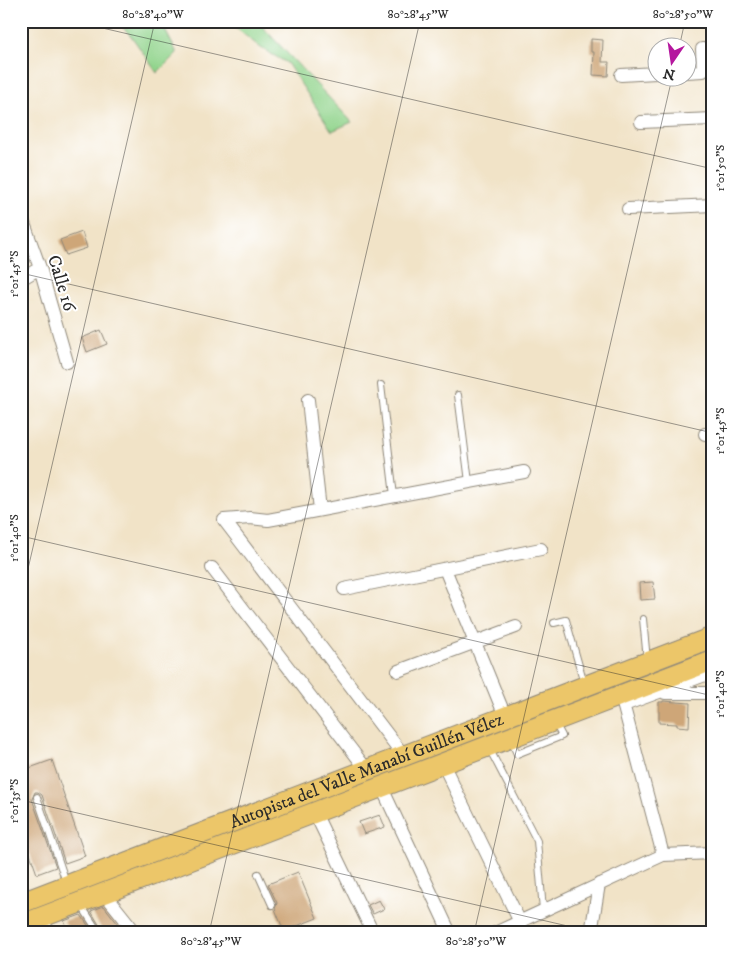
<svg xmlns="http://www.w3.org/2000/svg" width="734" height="954" font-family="'IM FELL DW Pica',serif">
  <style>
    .green { fill: #91d48c; stroke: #5e805c }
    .building { fill: #cea678 }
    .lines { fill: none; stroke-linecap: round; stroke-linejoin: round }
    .service-casing { stroke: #8e8779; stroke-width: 8 }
    .minor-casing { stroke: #8e8779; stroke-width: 14 }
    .primary-casing { stroke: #8e8779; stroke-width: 22 }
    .service { stroke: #fff; stroke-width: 6 }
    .minor { stroke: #fff; stroke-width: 12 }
    .primary { stroke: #ecc669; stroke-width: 20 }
    .ticks { fill: none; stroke: #2b2b2b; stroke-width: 1; stroke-opacity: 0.45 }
    .labels { text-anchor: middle; stroke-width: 4; stroke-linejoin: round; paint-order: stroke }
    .street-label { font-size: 18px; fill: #2b2b2b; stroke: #fff }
    .neatline { fill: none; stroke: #2b2b2b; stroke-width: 2 }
    .ticks-label { font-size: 12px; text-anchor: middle; fill: #2b2b2b }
  </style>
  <rect width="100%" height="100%" fill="#fff"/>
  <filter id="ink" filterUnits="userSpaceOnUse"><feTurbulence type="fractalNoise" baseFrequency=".02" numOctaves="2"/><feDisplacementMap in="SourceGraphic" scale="10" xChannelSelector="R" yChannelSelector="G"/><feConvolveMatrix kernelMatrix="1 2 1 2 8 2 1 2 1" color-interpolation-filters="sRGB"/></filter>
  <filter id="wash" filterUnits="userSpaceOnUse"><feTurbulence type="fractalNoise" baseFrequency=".0096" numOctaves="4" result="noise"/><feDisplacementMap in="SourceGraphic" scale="20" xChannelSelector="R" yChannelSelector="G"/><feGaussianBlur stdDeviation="1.12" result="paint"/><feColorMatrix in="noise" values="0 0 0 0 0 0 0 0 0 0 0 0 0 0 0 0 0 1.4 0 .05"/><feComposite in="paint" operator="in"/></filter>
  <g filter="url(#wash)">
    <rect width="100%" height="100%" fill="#f1e3c7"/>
    <path class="green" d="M107 21H165L162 24 177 53 157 73 132 37 118 22Z
      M227 21H257L352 122 332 131 287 63 261 48Z"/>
    <g id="blocks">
      <path class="building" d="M591 39 603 40 602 62H609L608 76 593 75 594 52H591Z
        M82 232 87 248 66 255 60 240Z
        M101 330 107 344 87 352 82 338Z
        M653 582 655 599 640 600 639 583Z
        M663 701 690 703 689 727 677 726V724L659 723V702H663Z
        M52 760 85 856 65 863 42 795 38 792H35L32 799 56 867 37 874 21 828V771Z
        M380 815 385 827 364 834 359 822Z
        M298 872 317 918 284 931 275 909 277 903 268 884Z
        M379 900 384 909 373 914 368 905Z
        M104 906 125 933H104L91 911Z
        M81 915 93 933H70L64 921Z"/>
    </g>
  </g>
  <g filter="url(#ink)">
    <use href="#blocks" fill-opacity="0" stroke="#8e8779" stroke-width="1"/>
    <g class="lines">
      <g class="service-casing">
        <path id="service" d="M381 385 394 496
          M458 395 469 482
          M643 619 647 660
          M554 623 566 620 584 683
          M511 740 517 754 562 736 555 723
          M489 748 537 841 543 910
          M37 797 66 882
          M258 874 272 905
          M21 883 25 890
          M81 905 99 933
          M45 918 52 933"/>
      </g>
      <g class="minor-casing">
        <path id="minor" d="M686 72 703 71 702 49H713
          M621 75 656 73
          M641 122 713 119
          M628 209 713 205
          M21 215 40 268 67 362
          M21 279 40 268
          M308 400 320 510
          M705 434H713
          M212 568 367 770
          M445 569 505 716
          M344 589 541 549
          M398 671 516 627
          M665 693H713
          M621 696 663 855
          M624 705 713 672
          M404 756 224 520 250 518 268 520 524 472
          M443 764 520 922V933
          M382 788 450 933
          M315 813 373 933
          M104 893 136 933
          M495 933 663 855 713 853
          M591 933 599 884"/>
      </g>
      <g class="primary-casing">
        <g id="primary">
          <path id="s1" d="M21 903 713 637"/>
          <path d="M21 925 713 660"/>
        </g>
      </g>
      <use href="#service" class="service"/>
      <use href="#minor" class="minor"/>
      <use href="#primary" class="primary"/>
    </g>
  </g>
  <path class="ticks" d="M72 21 713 169M679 48 685 21M21 273 713 433M21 536 713 696M21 599 155 21M21 800 598 933M209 933 420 21M474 933 672 78"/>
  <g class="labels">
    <g class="street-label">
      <text transform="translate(62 283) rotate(73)" y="6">Calle 16</text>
      <text dy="6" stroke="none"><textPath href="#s1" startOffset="370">Autopista del Valle Manabí Guillén Vélez</textPath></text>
    </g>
  </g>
  <rect width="734" height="954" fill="none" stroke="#fff" stroke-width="55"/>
  <g transform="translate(672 62) rotate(193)"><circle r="24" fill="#ffffff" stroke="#aaaaaa"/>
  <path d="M0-4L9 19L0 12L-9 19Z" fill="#b5179e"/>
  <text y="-8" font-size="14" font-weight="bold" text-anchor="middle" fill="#2b2b2b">N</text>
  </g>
  <rect x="28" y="28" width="678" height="898" class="neatline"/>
  <g class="ticks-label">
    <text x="153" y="18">80°28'40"W</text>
    <text x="418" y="18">80°28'45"W</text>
    <text x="683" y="18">80°28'50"W</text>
    <text transform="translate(720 168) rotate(-90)" y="4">1°01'50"S</text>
    <text transform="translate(14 274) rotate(-90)" y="4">1°01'45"S</text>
    <text transform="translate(720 431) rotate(-90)" y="4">1°01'45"S</text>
    <text transform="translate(14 538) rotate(-90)" y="4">1°01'40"S</text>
    <text transform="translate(720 694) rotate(-90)" y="4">1°01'40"S</text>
    <text transform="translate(14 801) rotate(-90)" y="4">1°01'35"S</text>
    <text x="211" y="945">80°28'45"W</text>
    <text x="476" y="945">80°28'50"W</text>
  </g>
</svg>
